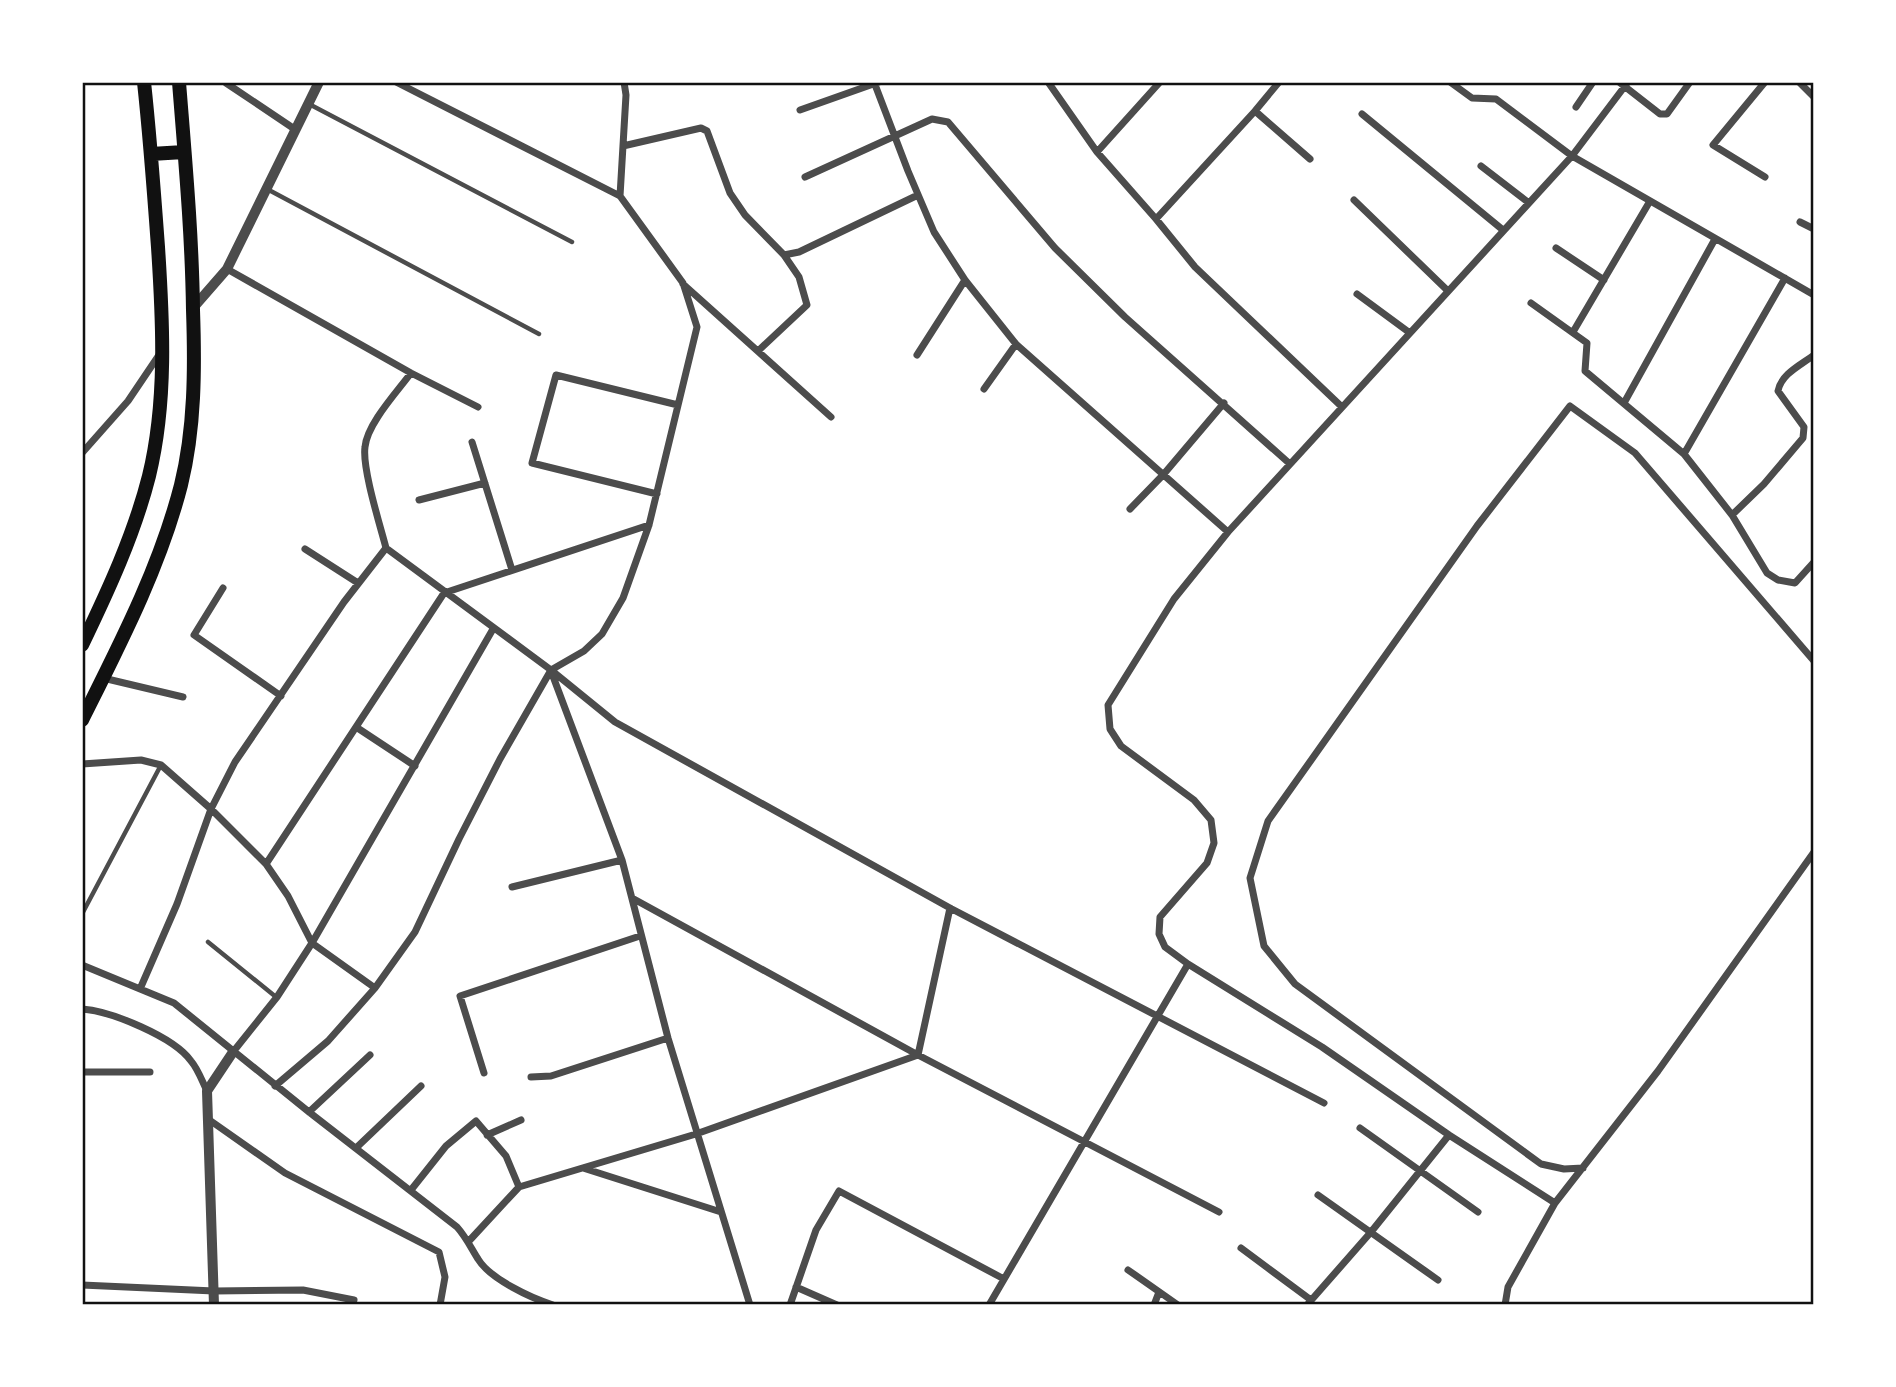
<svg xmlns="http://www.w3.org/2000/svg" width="1896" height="1387" font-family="Quicksand,sans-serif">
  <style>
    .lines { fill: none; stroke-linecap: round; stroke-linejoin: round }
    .service { stroke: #4c4c4c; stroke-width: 4.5 }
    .minor { stroke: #4c4c4c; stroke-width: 7 }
    .tertiary { stroke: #4c4c4c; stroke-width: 10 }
    .primary { stroke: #111; stroke-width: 14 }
    .neatline { fill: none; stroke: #111; stroke-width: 2.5 }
  </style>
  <rect width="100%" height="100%" fill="#fff"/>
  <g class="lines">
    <path class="service" d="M309 104 572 242
      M267 189 539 334
      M82 914 161 765
      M208 942 276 997"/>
    <path class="minor" d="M874 82 908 171 934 232 965 280 1016 344 1228 532
      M1048 82 1097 152 1156 219 1195 267 1342 407
      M1450 82 1472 98 1496 99 1572 156 1814 295
      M1619 82 1660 114H1667L1690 82
      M1765 82 1713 145 1765 177
      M1799 82 1814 97
      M226 83 296 130
      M1576 107 1593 82
      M800 110 879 82
      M1255 111 1310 159
      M1362 114 1503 230
      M623 146 701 128 707 131 730 193 745 215 784 255 799 252 918 195
      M1097 152 1160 82
      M1481 166 1529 203
      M805 177 932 119 948 122 1055 248 1125 317 1290 464
      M620 196 626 95 624 82
      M1354 200 1448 291
      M1156 219 1255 111 1279 82
      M1800 222 1814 229
      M1556 248 1604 280
      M227 269 411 373 478 407
      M683 284 831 417
      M1357 294 1410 333
      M1531 303 1587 343 1585 371 1684 454 1732 515 1767 573 1778 580 1795 583 1814 562
      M1573 332 1650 201
      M758 351 807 305 799 277 784 255
      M917 355 965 280
      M411 373C397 392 367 424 365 447 362 468 380 525 386 548L551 670 615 722 950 908 1324 1103
      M984 389 1016 344
      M1624 403 1715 239
      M472 442 512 570
      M82 453 128 401 159 355
      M1684 454 1785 278
      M657 494 532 463 556 375 678 405
      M419 500 485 483
      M1130 509 1163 475 1224 403
      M1732 515 1764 484 1803 438 1804 427 1778 391C1781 374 1801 365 1814 355
      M305 549 358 583
      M223 588 194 635 281 696
      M551 671 622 860 668 1038 750 1305
      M103 678 183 697
      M356 727 415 766
      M82 764 141 760 161 765 211 809 266 864 288 896 312 943 277 997 233 1052
      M266 864 444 593 649 525
      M512 887 622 860
      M632 898 918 1055 1219 1212
      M82 965 174 1003 309 1112 457 1227C466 1237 471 1248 478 1259 490 1279 531 1298 553 1305
      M375 988 312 943 493 629
      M140 989 177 904 211 809 235 762 344 602 386 548
      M82 1009C111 1011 174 1037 191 1061 198 1069 202 1081 207 1091
      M82 1072H150
      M484 1073 460 996 640 936
      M531 1077 551 1076 668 1038
      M275 1086 328 1041 375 988 415 932 459 839 500 759 551 670 584 651 602 634 623 598 649 525 697 327 683 283 620 196 396 82
      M309 1112 370 1055
      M208 1119 285 1173 439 1252 445 1277 440 1305
      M1360 1128 1478 1212
      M487 1135 521 1120
      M356 1148 421 1086
      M583 1168 721 1212
      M1583 1168 1564 1169 1541 1164 1295 984 1264 946 1250 878 1268 821 1477 526 1570 406 1635 453 1814 661
      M519 1187 696 1134 918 1055 950 908
      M411 1190 446 1146 476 1121 506 1156 519 1187 469 1241
      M1318 1195 1438 1280
      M1555 1203 1449 1135 1322 1047 1188 964 1165 947 1159 934 1160 917 1207 863 1214 843 1211 820 1194 800 1121 746 1110 729 1108 705 1174 599 1228 532 1572 156 1628 82
      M1241 1248 1311 1300
      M1128 1270 1178 1305
      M82 1285 214 1291 303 1290 354 1300
      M796 1287 837 1305
      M790 1305 816 1230 839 1191 1004 1279
      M989 1305 1188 964
      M1154 1305 1159 1292
      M1307 1305 1371 1232 1449 1135
      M1505 1305 1508 1287 1555 1203 1658 1071 1814 852"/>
    <path class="tertiary" d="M193 308 227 269 319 82
      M214 1305 207 1091 233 1052"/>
    <path class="primary" d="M151 154 184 152
      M82 645C108 591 134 535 149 476 167 402 163 323 158 247 154 192 150 137 144 82
      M82 720C120 644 160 567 181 485 195 428 195 368 193 310 192 234 185 158 179 82"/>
  </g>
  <rect width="1896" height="1387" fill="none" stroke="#ffffff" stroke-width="168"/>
  <rect x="84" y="84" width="1728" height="1219" class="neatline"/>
</svg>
